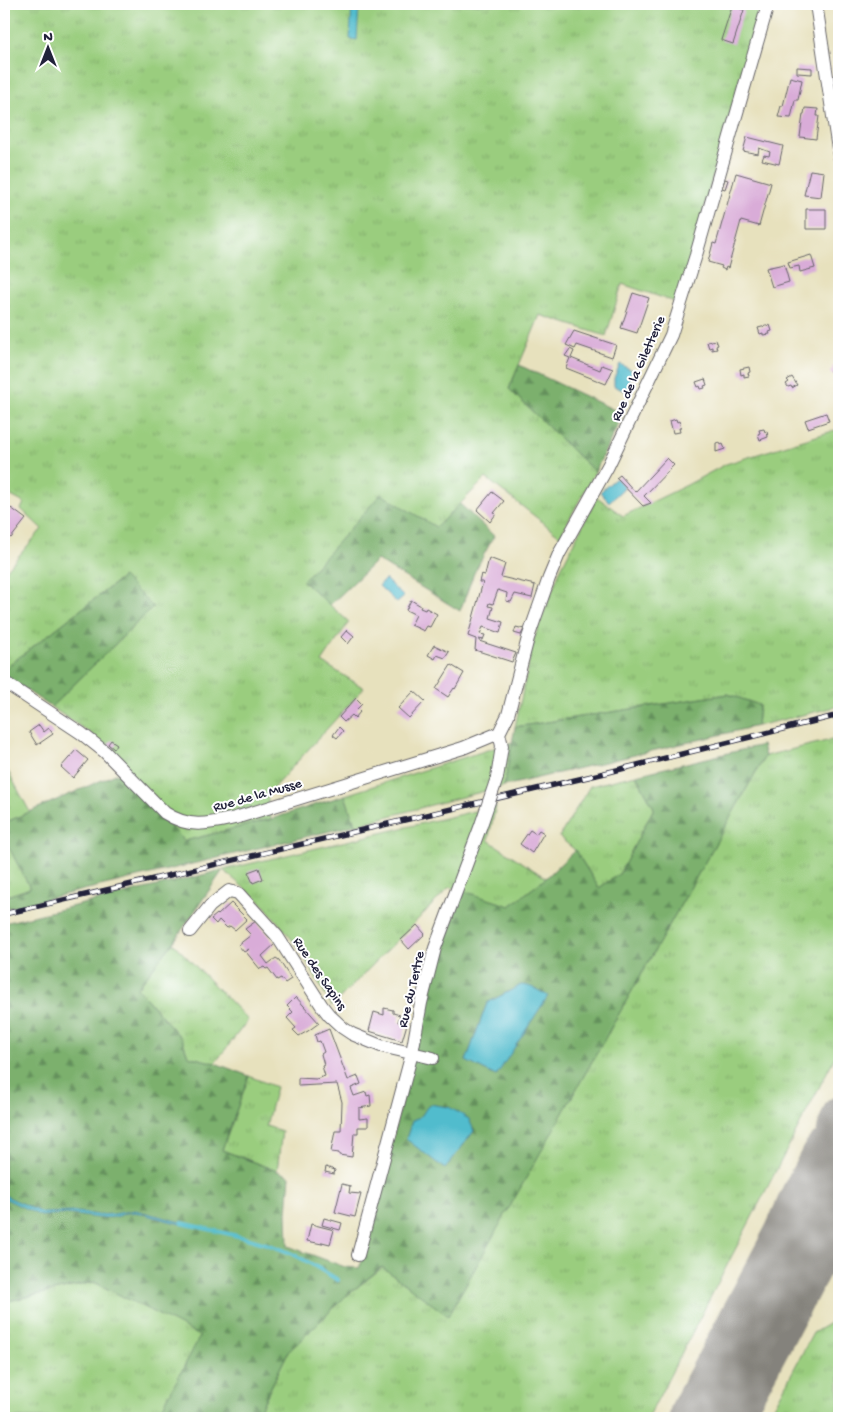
<svg xmlns="http://www.w3.org/2000/svg" width="843" height="1422" font-family="'Gochi Hand',sans-serif">
  <style>
    .grass { fill: url(#grass-tufts); stroke: #5e785c }
    .forest { fill: url(#forest-firs); stroke: #4e6954; fill-rule: evenodd }
    .water { fill: #51bccd; stroke: #3a6f84 }
    .lines { fill: none; stroke-linecap: round; stroke-linejoin: round }
    .stream { stroke: #51bccd; stroke-width: 4 }
    .taxiway { stroke: #84827c; stroke-width: 32 }
    .runway { stroke: #84827c; stroke-width: 80 }
    .building { fill: #d9acd8 }
    .minor-casing { stroke: #676568; stroke-width: 14 }
    .minor { stroke: #fff; stroke-width: 12 }
    .rail-casing { stroke: #22223b; stroke-width: 5.5 }
    .rail { stroke: #fff; stroke-width: 4; stroke-dasharray: 11; stroke-linecap: butt }
    .minor-bridge-casing { stroke: #676568; stroke-width: 14; stroke-linecap: butt }
    .minor-bridge { stroke: #fff; stroke-width: 12 }
    .labels { text-anchor: middle; stroke-width: 4; stroke-linejoin: round; paint-order: stroke }
    .street-label { font-size: 14px; fill: #22223b; stroke: #fff }
  </style>
  <defs>
    <pattern id="grass-tufts" width="24" height="20" patternUnits="userSpaceOnUse" patternTransform="scale(1.25)"><rect width="24" height="20" fill="#9acd7e"/><path d="M3 7l-1-3M5 7V3M7 7l1-3M15 17l-1-3M17 17v-4M19 17l1-3" fill="none" stroke="#84b06e"/></pattern>
    <pattern id="forest-firs" width="22" height="20" patternUnits="userSpaceOnUse" patternTransform="scale(1.25)"><rect width="22" height="20" fill="#7bb06d"/><path d="M5 1l3.5 6h-7zM16 11l3.5 6h-7z" fill="#648f5b"/></pattern>
  </defs>
  <rect width="100%" height="100%" fill="#fff"/>
  <filter id="ink" filterUnits="userSpaceOnUse"><feTurbulence type="fractalNoise" baseFrequency=".02" numOctaves="2"/><feDisplacementMap in="SourceGraphic" scale="10" xChannelSelector="R" yChannelSelector="G"/><feConvolveMatrix kernelMatrix="1 2 1 2 8 2 1 2 1" color-interpolation-filters="sRGB"/></filter>
  <filter id="wash" filterUnits="userSpaceOnUse"><feTurbulence type="fractalNoise" baseFrequency=".0096" numOctaves="4" result="noise"/><feDisplacementMap in="SourceGraphic" scale="20" xChannelSelector="R" yChannelSelector="G"/><feGaussianBlur stdDeviation="1.12" result="paint"/><feColorMatrix in="noise" values="0 0 0 0 0 0 0 0 0 0 0 0 0 0 0 0 0 1.4 0 .05"/><feComposite in="paint" operator="in"/></filter>
  <g filter="url(#wash)">
    <rect width="100%" height="100%" fill="#e7e1bd"/>
    <path class="grass" d="M4 4H760L678 303 622 284 606 336 540 315 509 389 595 472 560 536 486 478 436 528 381 495 303 581 349 622 322 662 364 688 267 795 271 819 185 841 118 773 127 765 90 733 51 707 153 607 123 577 4 669V573L42 529 21 509 24 503 4 492Z
      M839 429V706L757 726 759 705 728 694 515 727 534 639 561 568 597 497 623 516 687 485 726 464Z
      M839 738V1049L648 1418H256L288 1352 346 1296 383 1267 448 1315 765 756Z
      M513 742 504 786 355 825 345 795Z
      M4 764 30 812 4 823Z
      M636 775 654 808 620 873 599 888 575 850 559 837 590 786Z
      M496 806 488 840 546 878 510 906 450 887 332 1006 299 948 262 903 223 870Z
      M4 838 31 888 4 897Z
      M173 943 248 1020 215 1063 188 1056 182 1039 137 988Z
      M249 1076 276 1087 266 1126 282 1131 277 1171 222 1150Z
      M94 1282 201 1336 157 1418H4V1302Z
      M839 1309V1418H768L813 1333 830 1323Z"/>
    <path class="forest" d="M519 365 623 414 595 472 509 389Z
      M381 494 436 527 460 504 494 536 474 573 460 611 377 560 330 605 303 581Z
      M123 577 153 607 51 707 4 675V669Z
      M728 694 759 705 757 726 504 786 515 727Z
      M762 745 765 756 448 1316 382 1267 346 1296 288 1352 256 1418H157L200 1336 94 1282 4 1302V923L223 870 173 943 137 988 182 1039 188 1056 215 1063 249 1076 222 1150 290 1176 287 1213 288 1246 345 1267 359 1268 365 1254C395 1132 420 1008 463 891L510 906 546 878 575 850 599 888 620 873 654 808 636 775ZM521 985 466 1061 487 1003ZM422 1115 423 1151 406 1139 412 1122Z
      M118 773 185 841 271 819 345 795 355 825 4 909V897L30 888 4 838V823Z"/>
    <path class="water" d="M352 4 359 5 357 40 350 39Z
      M620 364 632 370 627 392 614 386V378Z
      M616 478 625 487 609 502 600 492Z
      M385 579 404 597 397 603 379 586Z
      M521 985C531 985 539 991 548 996L496 1076 466 1061 487 1003Z
      M429 1104 449 1107 469 1119 474 1131 445 1169 406 1139 412 1121 422 1115Z
      M4 1195 42 1213 77 1212 99 1215 114 1214 135 1210 185 1223 184 1225 135 1212 126 1213 116 1217 98 1218 67 1214 41 1216 4 1198Z"/>
    <g class="lines">
      <path class="stream" d="M182 1223C218 1232 256 1238 290 1253 307 1260 322 1271 338 1280"/>
      <path class="taxiway" d="M836 1171C828 1150 830 1132 839 1112
        M802 1242C811 1225 823 1210 839 1198"/>
      <path class="runway" d="M709 1418 802 1242 819 1203 839 1164"/>
    </g>
    <g id="blocks">
      <path class="building" d="M732 6 744 10 733 44 721 40Z
        M839 12V35H838L836 13Z
        M797 67 812 68V74L797 73Z
        M790 77 802 80 798 100H795L791 118 778 117 781 106H783Z
        M805 108 818 109 817 116H819L816 139 800 137 803 114H804Z
        M747 137 783 146 779 164 762 160 764 155 769 156 770 152 759 148 758 154 743 151Z
        M810 170 824 172 821 197 804 195Z
        M736 173 771 183 759 226 741 221 728 268 726 267 725 270 721 268 722 266 708 262 713 243 716 244Z
        M725 179 728 180 725 189 722 188Z
        M806 209H826V229H806Z
        M811 255 815 268 800 272 799 266 790 268 788 262Z
        M784 264 789 282 772 287 766 268Z
        M633 293 649 298 637 333 621 328Z
        M770 325 772 331 769 332 770 334 763 335V333L760 334 758 328Z
        M574 331 616 345 612 357 577 345 575 349 566 345Z
        M716 340 718 345 716 346 717 349 712 350V347L709 348 707 342Z
        M570 349 574 351 571 358 600 370 602 365 613 369 606 384 566 368 570 358 565 356Z
        M837 366V368L839 367V375L835 376 834 374 831 375 830 370H833L832 367Z
        M749 367 750 372 748 373 749 376 744 377V374L741 375 740 369Z
        M792 377 797 385 792 388 791 386 788 387 786 384 789 382 787 380Z
        M705 379 707 385 704 386 705 388 701 389 700 386 698 387 696 382Z
        M826 413 829 421 808 428 805 420Z
        M676 419 677 422 679 421 681 428H679L680 432 673 433 670 421Z
        M764 429 765 432 767 431 768 437 760 440 758 434 760 433 759 430Z
        M720 442 721 445 723 444 725 449 716 452V443Z
        M667 458 674 465 644 496 651 503 643 506 616 478 620 475 635 492Z
        M492 492 504 501 494 513 496 514 490 522 477 510Z
        M11 508 26 519 11 538 4 532 6 526 4 525V518Z
        M489 558 505 564 501 577 535 585 532 598 515 594 511 602 506 601 507 593 498 590 493 604 489 603 488 606 493 607 490 618 503 622 500 633 483 627 480 634 485 635 483 640 479 639V641L516 653 512 662 475 650 476 639 468 636 483 582H479L481 574 485 575Z
        M411 600 421 606 420 608 425 610 426 608 437 614 430 627 427 626 424 631 411 625 416 615 406 610Z
        M516 627 524 629 521 635 514 633Z
        M347 630 354 636 348 644 341 637Z
        M434 645 449 652 445 658 437 655 435 659 428 655Z
        M451 665 464 673 455 689 454 688 448 697 436 689Z
        M414 691 425 701 409 718 398 708Z
        M356 698 362 704 357 709 360 712 355 718 352 715 344 722 339 717Z
        M39 725 44 732 49 728 53 734 37 745 29 732Z
        M339 727 343 731 337 738 333 735Z
        M111 740 117 744 114 749 108 744Z
        M76 750 88 760 73 778 61 767Z
        M530 830 536 834 539 830 544 833 532 853 520 844Z
        M259 868 263 879 253 883 248 872Z
        M231 903 247 919 235 930 230 926 227 928 219 920 216 924 211 919 217 914 218 915Z
        M256 921 275 944 262 956 268 964 276 958 279 960 291 979 285 983 281 978 277 980 268 968 266 969 264 967 260 969 246 952 249 949 244 952 238 945 251 935 245 929Z
        M417 925 425 934 409 949 401 940Z
        M296 997 319 1023 308 1031 299 1036 293 1030 296 1028 287 1018 293 1012 287 1006Z
        M384 1008 393 1010V1013L400 1015 398 1022 407 1024 402 1041 369 1031 374 1012 384 1015Z
        M329 1029 348 1080 358 1076 361 1084 351 1088 354 1096 366 1092 367 1096 370 1095 371 1106 359 1108V1119L368 1118V1127H358V1133H354L352 1157 339 1155V1153L331 1152 335 1131H341L342 1102 337 1084 298 1086V1078L316 1079 325 1076 322 1066 324 1065 321 1054 324 1052 320 1041 317 1042 315 1035Z
        M326 1167 335 1170 334 1174 325 1172Z
        M342 1184 350 1186 349 1193 361 1194 355 1217 335 1212Z
        M324 1218 342 1223 340 1230 322 1225Z
        M311 1224 334 1230 330 1244 322 1242V1244L307 1241Z"/>
    </g>
  </g>
  <g filter="url(#ink)">
    <use href="#blocks" fill-opacity="0" stroke="#676568" stroke-width="1"/>
    <g class="lines">
      <g class="minor-casing">
        <path id="minor" d="M816 4 839 156
          M4 682 81 733 105 752 165 813C190 829 208 824 235 818L463 748 499 733
          M499 733 508 715 528 638 549 578 559 554 608 466 671 335 696 255 767 8 771 4
          M497 778 502 746 499 733
          M190 931 210 906 229 891 238 893 277 936 322 1006 329 1015 343 1028 352 1034 381 1046 433 1058
          M358 1255 412 1053 421 1003 435 948 481 825"/>
      </g>
      <use href="#minor" class="minor"/>
      <g class="rail-casing">
        <path id="rail" d="M4 914 605 773 839 715"/>
      </g>
      <use href="#rail" class="rail"/>
      <g class="minor-bridge-casing">
        <path id="minor-bridge" d="M481 825 497 778"/>
      </g>
      <use href="#minor-bridge" class="minor-bridge"/>
    </g>
  </g>
  <g class="labels">
    <g class="street-label">
      <text transform="translate(637 368) rotate(-66)" y="5">Rue de la Giletterie</text>
      <text transform="translate(257 794) rotate(-16)" y="5">Rue de la Musse</text>
      <text transform="translate(321 973) rotate(56)" y="5">Rue des Sapins</text>
      <text transform="translate(410 989) rotate(-77)" y="5">Rue du Tertre</text>
    </g>
  </g>
  <rect width="843" height="1422" fill="none" stroke="#fff" stroke-width="20"/>
  <g transform="translate(48 48)" stroke="#ffffff" stroke-width="4" paint-order="stroke">
  <path d="M0-4L9 19L0 12L-9 19Z" fill="#22223b"/>
  <text y="-8" font-size="14" font-weight="bold" text-anchor="middle" fill="#22223b">N</text>
  </g>
</svg>
